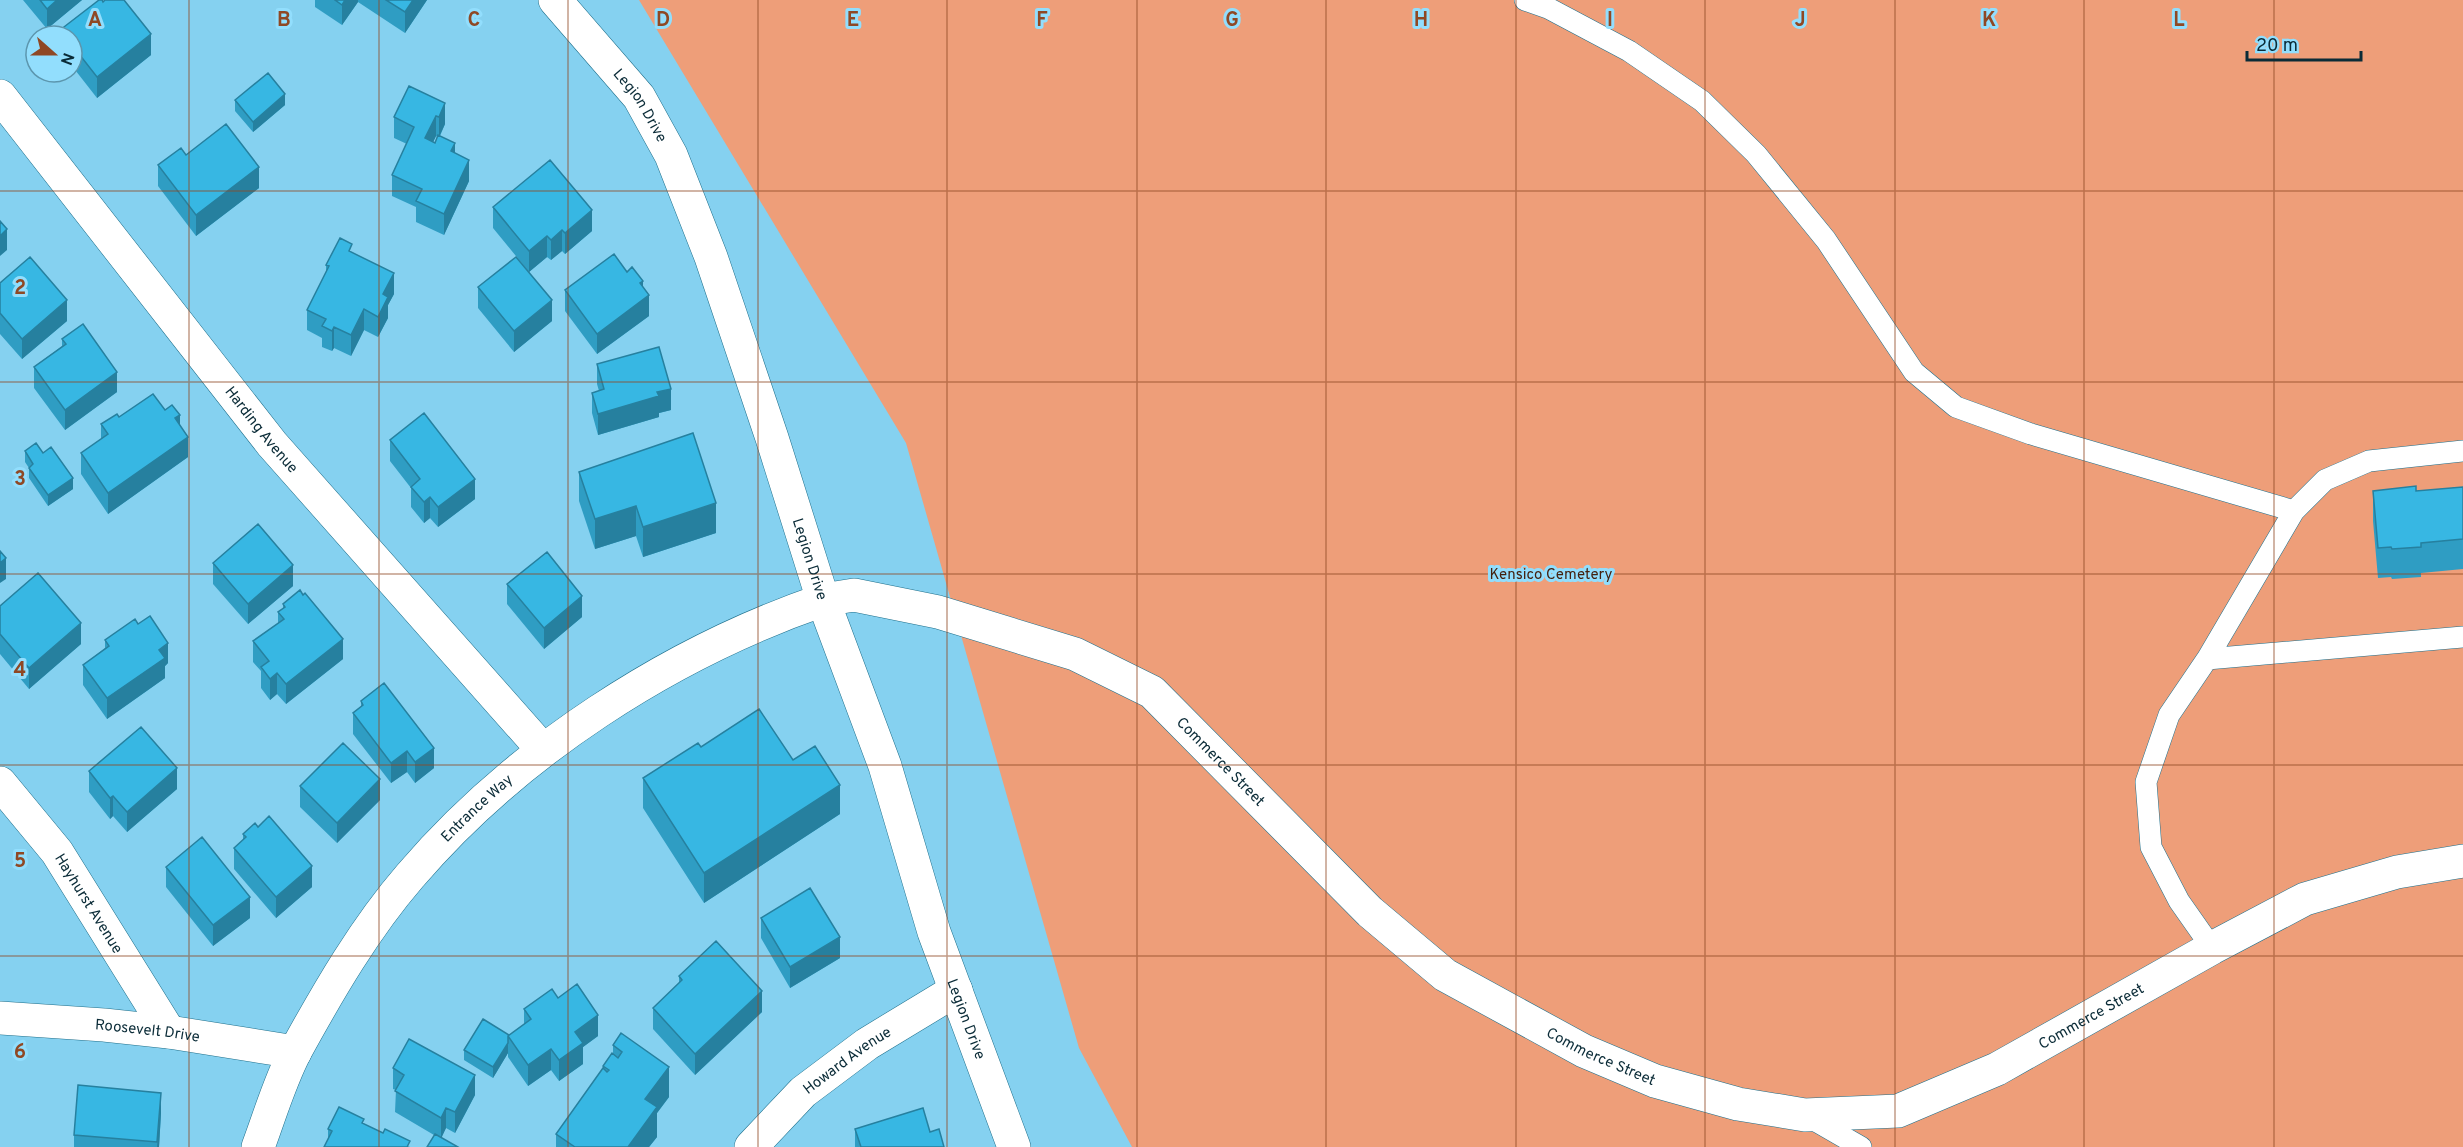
<svg xmlns="http://www.w3.org/2000/svg" width="2463" height="1147" font-family="Overpass,sans-serif">
  <style>
    .green { fill: #ee9e79 }
    .lines { fill: none; stroke-linecap: round; stroke-linejoin: round }
    .lane-casing { stroke: #1e6f8b; stroke-width: 22 }
    .street-casing { stroke: #1e6f8b; stroke-width: 34 }
    .secondary-casing { stroke: #1e6f8b; stroke-width: 34 }
    .lane { stroke: #fff; stroke-width: 21 }
    .street { stroke: #fff; stroke-width: 33 }
    .secondary { stroke: #fff; stroke-width: 33 }
    .wall { fill: #2f9dc3; fill-rule: evenodd }
    .shaded-wall { fill: #26809f }
    .building { fill: #37b7e3; stroke: #26809f; stroke-width: 1.5 }
    .grid { fill: none; stroke: #8f4824; stroke-width: 1.5; stroke-opacity: 0.55 }
    .labels { text-anchor: middle; stroke-width: 6; stroke-linejoin: round; paint-order: stroke }
    .street-label { font-size: 15px; fill: #0a2b37; stroke: #92defd }
    .park-label { font-size: 15px; fill: #44210f; stroke: #92defd }
    .grid-label { font-size: 20px; text-anchor: middle; font-weight: bold; fill: #8f4824; stroke: #92defd; stroke-width: 6; stroke-linejoin: round; paint-order: stroke }
  </style>
  <rect width="100%" height="100%" fill="#85d1f0"/>
  <path class="green" d="M639 0H2463V1147H1132L1079 1048 906 443Z"/>
  <g class="lines">
    <g class="lane-casing">
      <path id="lane" d="M1525 0 1548 8 1629 51 1702 101 1756 154 1826 240 1914 372 1956 407 2031 434 2294 511
        M2207 659 2294 511 2325 480 2369 461 2463 451
        M2212 948 2179 901 2151 847 2146 782 2169 715 2207 659 2463 637
        M1807 1116 1861 1147"/>
    </g>
    <g class="street-casing">
      <g id="street">
        <path id="s1" d="M0 96 272 444 543 750"/>
        <path id="s2" d="M0 783 57 852 169 1032"/>
        <path id="s3" d="M0 1018 104 1025 169 1032 295 1052"/>
        <path id="s4" d="M258 1147C270 1115 280 1080 296 1050 329 990 365 928 410 876 516 752 669 653 823 600"/>
        <path id="s5" d="M751 1147 803 1092 867 1044 956 990"/>
      </g>
    </g>
    <g class="secondary-casing">
      <g id="secondary">
        <path id="s6" d="M555 0 639 97 671 155 711 257 772 438 823 600 885 766 934 932 1014 1147"/>
        <path id="s7" d="M823 600 854 595 938 612 1075 654 1152 692 1370 912 1445 975 1584 1051 1655 1081 1738 1104 1805 1115 1898 1111 1997 1069 2212 948 2305 899 2397 872 2463 861"/>
      </g>
    </g>
    <use href="#lane" class="lane"/>
    <use href="#street" class="street"/>
    <use href="#secondary" class="secondary"/>
  </g>
  <path class="wall" d="M23 0H82L47 29Z
    M315 0H427L405 33 358 2 342 25 315 7Z
    M60 30 151 55 97 98 72 66V36H60Z
    M235 100 285 105 253 132 235 111Z
    M445 103V124L440 136 455 153 469 181 444 235 416 222V207L392 196V175L407 144 394 138V117ZM436 136 438 137 435 143 433 142Z
    M158 165 259 188 196 236 158 186Z
    M493 207 592 231 565 254 562 251 551 260 547 257 529 272 493 228Z
    M352 252 394 294 388 305V318L378 337 364 330 351 356 334 348 332 351 322 347V338L307 330V310L326 273V265Z
    M627 272 643 287 649 316 597 354 565 311V290Z
    M0 283 67 321 22 359 0 334Z
    M478 287 552 321 514 352 478 308Z
    M62 339 117 392 65 430 34 388V367L62 346Z
    M597 364 671 410 659 413V417L598 435 592 413V393L599 391 597 384Z
    M165 410 180 425 188 457 108 514 81 474V453L101 439V424Z
    M390 440 475 499 438 527 430 518 424 523 411 507V488L390 461Z
    M25 451 73 489 48 506 29 478V468L25 462Z
    M579 472 716 533 643 557 636 536 595 549 579 501Z
    M2463 487V569L2421 573V577L2392 579 2391 577 2378 578 2373 521V491H2416Z
    M213 563 293 586 248 624 213 584Z
    M507 584 582 617 544 649 507 604Z
    M283 604 343 659 286 704 277 694 270 700 261 688V671L253 662V641L278 623V612L283 609Z
    M0 606 81 644 29 689 0 654Z
    M138 624 168 663 165 666V678L107 719 83 685V665L105 648V640Z
    M361 701 434 768 415 783 407 772 391 783 353 734V713L361 707Z
    M701 747 793 760 840 814 704 903 643 808V778Z
    M89 771 177 789 127 832 113 816 110 819 89 792Z
    M300 786 380 800 337 843 300 807Z
    M243 834 312 887 276 918 234 869V848L243 840Z
    M166 867 250 918 213 946 166 887Z
    M761 918 840 958 790 988 761 938Z
    M679 976 762 1012 695 1075 653 1029V1008L679 984Z
    M558 998 598 1036 583 1047V1064L559 1081 551 1070 528 1086 508 1057V1053L493 1078 464 1060V1050L509 1035 524 1025V1009Z
    M621 1033 669 1097 657 1113V1137L649 1147H556V1134L603 1069V1066L613 1054V1045Z
    M393 1068 475 1095 455 1133 446 1128 441 1137 434 1135 395 1112 396 1090 393 1089Z
    M161 1113 159 1147H74V1135Z
    M364 1124 410 1147 328 1140V1129Z
    M855 1129 930 1132 944 1147H855Z"/>
  <path class="shaded-wall" d="M57 0H82L47 29V9Z
    M345 0H358V2L342 25V5Z
    M413 0H427L405 33V12Z
    M151 34V55L97 98V77Z
    M285 94V105L253 132V122Z
    M445 103V124L439 137V117Z
    M436 116V136L425 159V138Z
    M455 143V164L451 151Z
    M469 160V181L444 235V214Z
    M259 167V188L196 236V215Z
    M592 210V231L565 254V233Z
    M7 229V250L0 256V236Z
    M562 230V251L551 260V240Z
    M547 236V257L529 272V251Z
    M394 273V294L388 305V318L378 337V317L383 294Z
    M643 281V300L649 295V316L597 354V334L640 283Z
    M67 300V321L22 359V339Z
    M552 300V321L514 352V331Z
    M364 309V330L351 356V335Z
    M334 327V348L332 351V331Z
    M117 372V392L65 430V410Z
    M671 389V410L659 413V417L598 435V414L657 392Z
    M180 415V436L175 418Z
    M188 437V457L108 514V493Z
    M73 478V489L48 506V495Z
    M475 479V499L438 527V507Z
    M430 497V518L424 523V502Z
    M716 503V533L643 557V527Z
    M636 506V536L595 549V519Z
    M6 558V579L0 583V563Z
    M293 565V586L248 624V604Z
    M582 596V617L544 649V628Z
    M81 623V644L29 689V668Z
    M343 639V659L286 704V684Z
    M168 643V663L165 666V678L107 719V698L159 650Z
    M277 673V694L270 700V679Z
    M434 748V768L415 783V762Z
    M407 751V772L391 783V763Z
    M177 768V789L127 832V812Z
    M380 779V800L337 843V823Z
    M840 785V814L704 903V873Z
    M113 796V816L110 819V798Z
    M312 866V887L276 918V897Z
    M250 897V918L213 946V925Z
    M840 937V958L790 988V967Z
    M762 991V1012L695 1075V1054Z
    M598 1015V1036L583 1047V1064L559 1081V1060L575 1032Z
    M508 1043V1053L493 1078V1067Z
    M551 1049V1070L528 1086V1065Z
    M669 1067V1097L657 1113V1137L649 1147H628L645 1099Z
    M475 1075V1095L455 1133V1112Z
    M161 1093V1113L159 1147H157Z
    M446 1108V1128L441 1139V1118Z"/>
  <path class="building" d="M40 0H57L47 9Z
    M99 0H102L103 2 105 0H124L151 34 97 77 72 45V36H65L60 30Z
    M335 0H345L342 5Z
    M386 0H413L405 12Z
    M268 73 285 94 253 122 235 100Z
    M409 86 445 103 439 117 436 116 425 138 435 143 438 135 455 143 451 151 469 160 444 214 416 201 422 189 392 175 414 127 394 117Z
    M226 124 259 167 196 215 158 165 181 148 186 155Z
    M550 160 592 210 565 233 562 230 551 240 547 236 529 251 493 207Z
    M0 221 7 229 0 236Z
    M340 238 352 244 349 251 394 273 383 294 388 297 378 317 364 309 351 335 334 327 332 331 322 326 326 319 307 310 329 266 326 265Z
    M614 254 627 272 632 267 643 281 640 283 649 295 597 334 565 290Z
    M30 257 67 300 22 339 0 313V283Z
    M516 257 552 300 514 331 478 287Z
    M83 324 117 372 65 410 34 367 66 344 62 339Z
    M659 347 671 389 657 392 659 396 598 414 592 393 604 389 597 364Z
    M153 394 165 410 172 405 180 415 175 418 188 437 108 493 81 453 108 434 101 424 117 414 119 417Z
    M424 413 475 479 438 507 430 497 424 502 411 487 420 479 390 440Z
    M693 433 716 503 643 527 636 506 595 519 579 472Z
    M36 443 43 453 51 447 73 478 48 495 29 468 33 464 25 451Z
    M2416 486V491L2463 487V539L2421 543V547L2392 549 2391 547 2378 548 2373 491Z
    M258 524 293 565 248 604 213 563Z
    M0 551 6 558 0 563Z
    M547 552 582 596 544 628 507 584Z
    M38 573 81 623 29 668 0 634V606Z
    M300 590 303 595 305 593 343 639 286 684 277 673 270 679 261 667 269 661 253 641 284 619 278 612 285 607 283 604Z
    M150 616 168 643 159 650 165 658 107 698 83 665 109 646 105 640 135 619 138 624Z
    M384 683 434 748 415 762 407 751 391 763 353 713 363 705 361 701Z
    M759 709 793 760 815 746 840 785 704 873 643 778 698 743 701 747Z
    M141 727 177 768 127 812 113 796 110 798 89 771Z
    M343 743 380 779 337 823 300 786Z
    M269 816 312 866 276 897 234 848 246 837 243 834 255 823 258 827Z
    M202 837 250 897 213 925 166 867Z
    M810 888 840 937 790 967 761 918Z
    M716 941 762 991 695 1054 653 1008 682 980 679 976Z
    M577 984 598 1015 575 1032 583 1043 559 1060 551 1049 528 1065 508 1036 531 1019 524 1009 552 989 558 998Z
    M483 1019 509 1035 508 1036V1043L493 1067 464 1050Z
    M621 1033 669 1067 645 1099 657 1107 628 1147H575L556 1134 603 1068 607 1072 609 1070 603 1066 612 1053 618 1058 622 1052 613 1045Z
    M409 1039 475 1075 455 1112 446 1108 441 1118 395 1091 404 1075 393 1068Z
    M78 1085 161 1093 157 1142 74 1135Z
    M339 1107 364 1119 362 1123 383 1133 385 1129 410 1141 407 1147H324L332 1131 328 1129Z
    M923 1108 930 1132 939 1129 944 1147H861L855 1129Z
    M435 1134 458 1147H427Z"/>
  <path class="grid" d="M189 0V1147M379 0V1147M568 0V1147M758 0V1147M947 0V1147M1137 0V1147M1326 0V1147M1516 0V1147M1705 0V1147M1895 0V1147M2084 0V1147M2274 0V1147M0 191H2463M0 382H2463M0 574H2463M0 765H2463M0 956H2463"/>
  <g class="labels">
    <g class="street-label">
      <text dy="5" stroke="none"><textPath href="#s6" startOffset="136">Legion Drive</textPath></text>
      <text dy="5" stroke="none"><textPath href="#s1" startOffset="424">Harding Avenue</textPath></text>
      <text dy="5" stroke="none"><textPath href="#s6" startOffset="622">Legion Drive</textPath></text>
      <text dy="5" stroke="none"><textPath href="#s7" startOffset="444">Commerce Street</textPath></text>
      <text dy="5" stroke="none"><textPath href="#s4" startOffset="408">Entrance Way</textPath></text>
      <text dy="5" stroke="none"><textPath href="#s2" startOffset="150">Hayhurst Avenue</textPath></text>
      <text dy="5" stroke="none"><textPath href="#s7" startOffset="1452">Commerce Street</textPath></text>
      <text dy="5" stroke="none"><textPath href="#s6" startOffset="1108">Legion Drive</textPath></text>
      <text dy="5" stroke="none"><textPath href="#s3" startOffset="148">Roosevelt Drive</textPath></text>
      <text dy="5" stroke="none"><textPath href="#s7" startOffset="930">Commerce Street</textPath></text>
      <text dy="5" stroke="none"><textPath href="#s5" startOffset="130">Howard Avenue</textPath></text>
    </g>
    <g class="park-label">
      <text x="1551" y="579">Kensico Cemetery</text>
    </g>
  </g>
  <g class="grid-label">
    <text x="95" y="26">A</text>
    <text x="284" y="26">B</text>
    <text x="474" y="26">C</text>
    <text x="663" y="26">D</text>
    <text x="853" y="26">E</text>
    <text x="1042" y="26">F</text>
    <text x="1232" y="26">G</text>
    <text x="1421" y="26">H</text>
    <text x="1610" y="26">I</text>
    <text x="1800" y="26">J</text>
    <text x="1989" y="26">K</text>
    <text x="2179" y="26">L</text>
    <text x="20" y="294">2</text>
    <text x="20" y="485">3</text>
    <text x="20" y="676">4</text>
    <text x="20" y="867">5</text>
    <text x="20" y="1058">6</text>
  </g>
  <g transform="translate(54 54) rotate(111)"><circle r="28" fill="#92defd" stroke="#5c96ae" stroke-width="1.5"/>
  <path d="M0-4.5L10 22L0 15L-10 22Z" fill="#8f4824"/>
  <text y="-9" font-size="16" font-weight="bold" text-anchor="middle" fill="#0a2b37">N</text>
  </g>
  <path d="M2247 51v9h114v-9" fill="none" stroke="#0a2b37" stroke-width="3"/>
  <text x="2256" y="51" font-size="18" fill="#0a2b37" stroke="#92defd" stroke-width="4.5" paint-order="stroke">20 m</text>
</svg>
